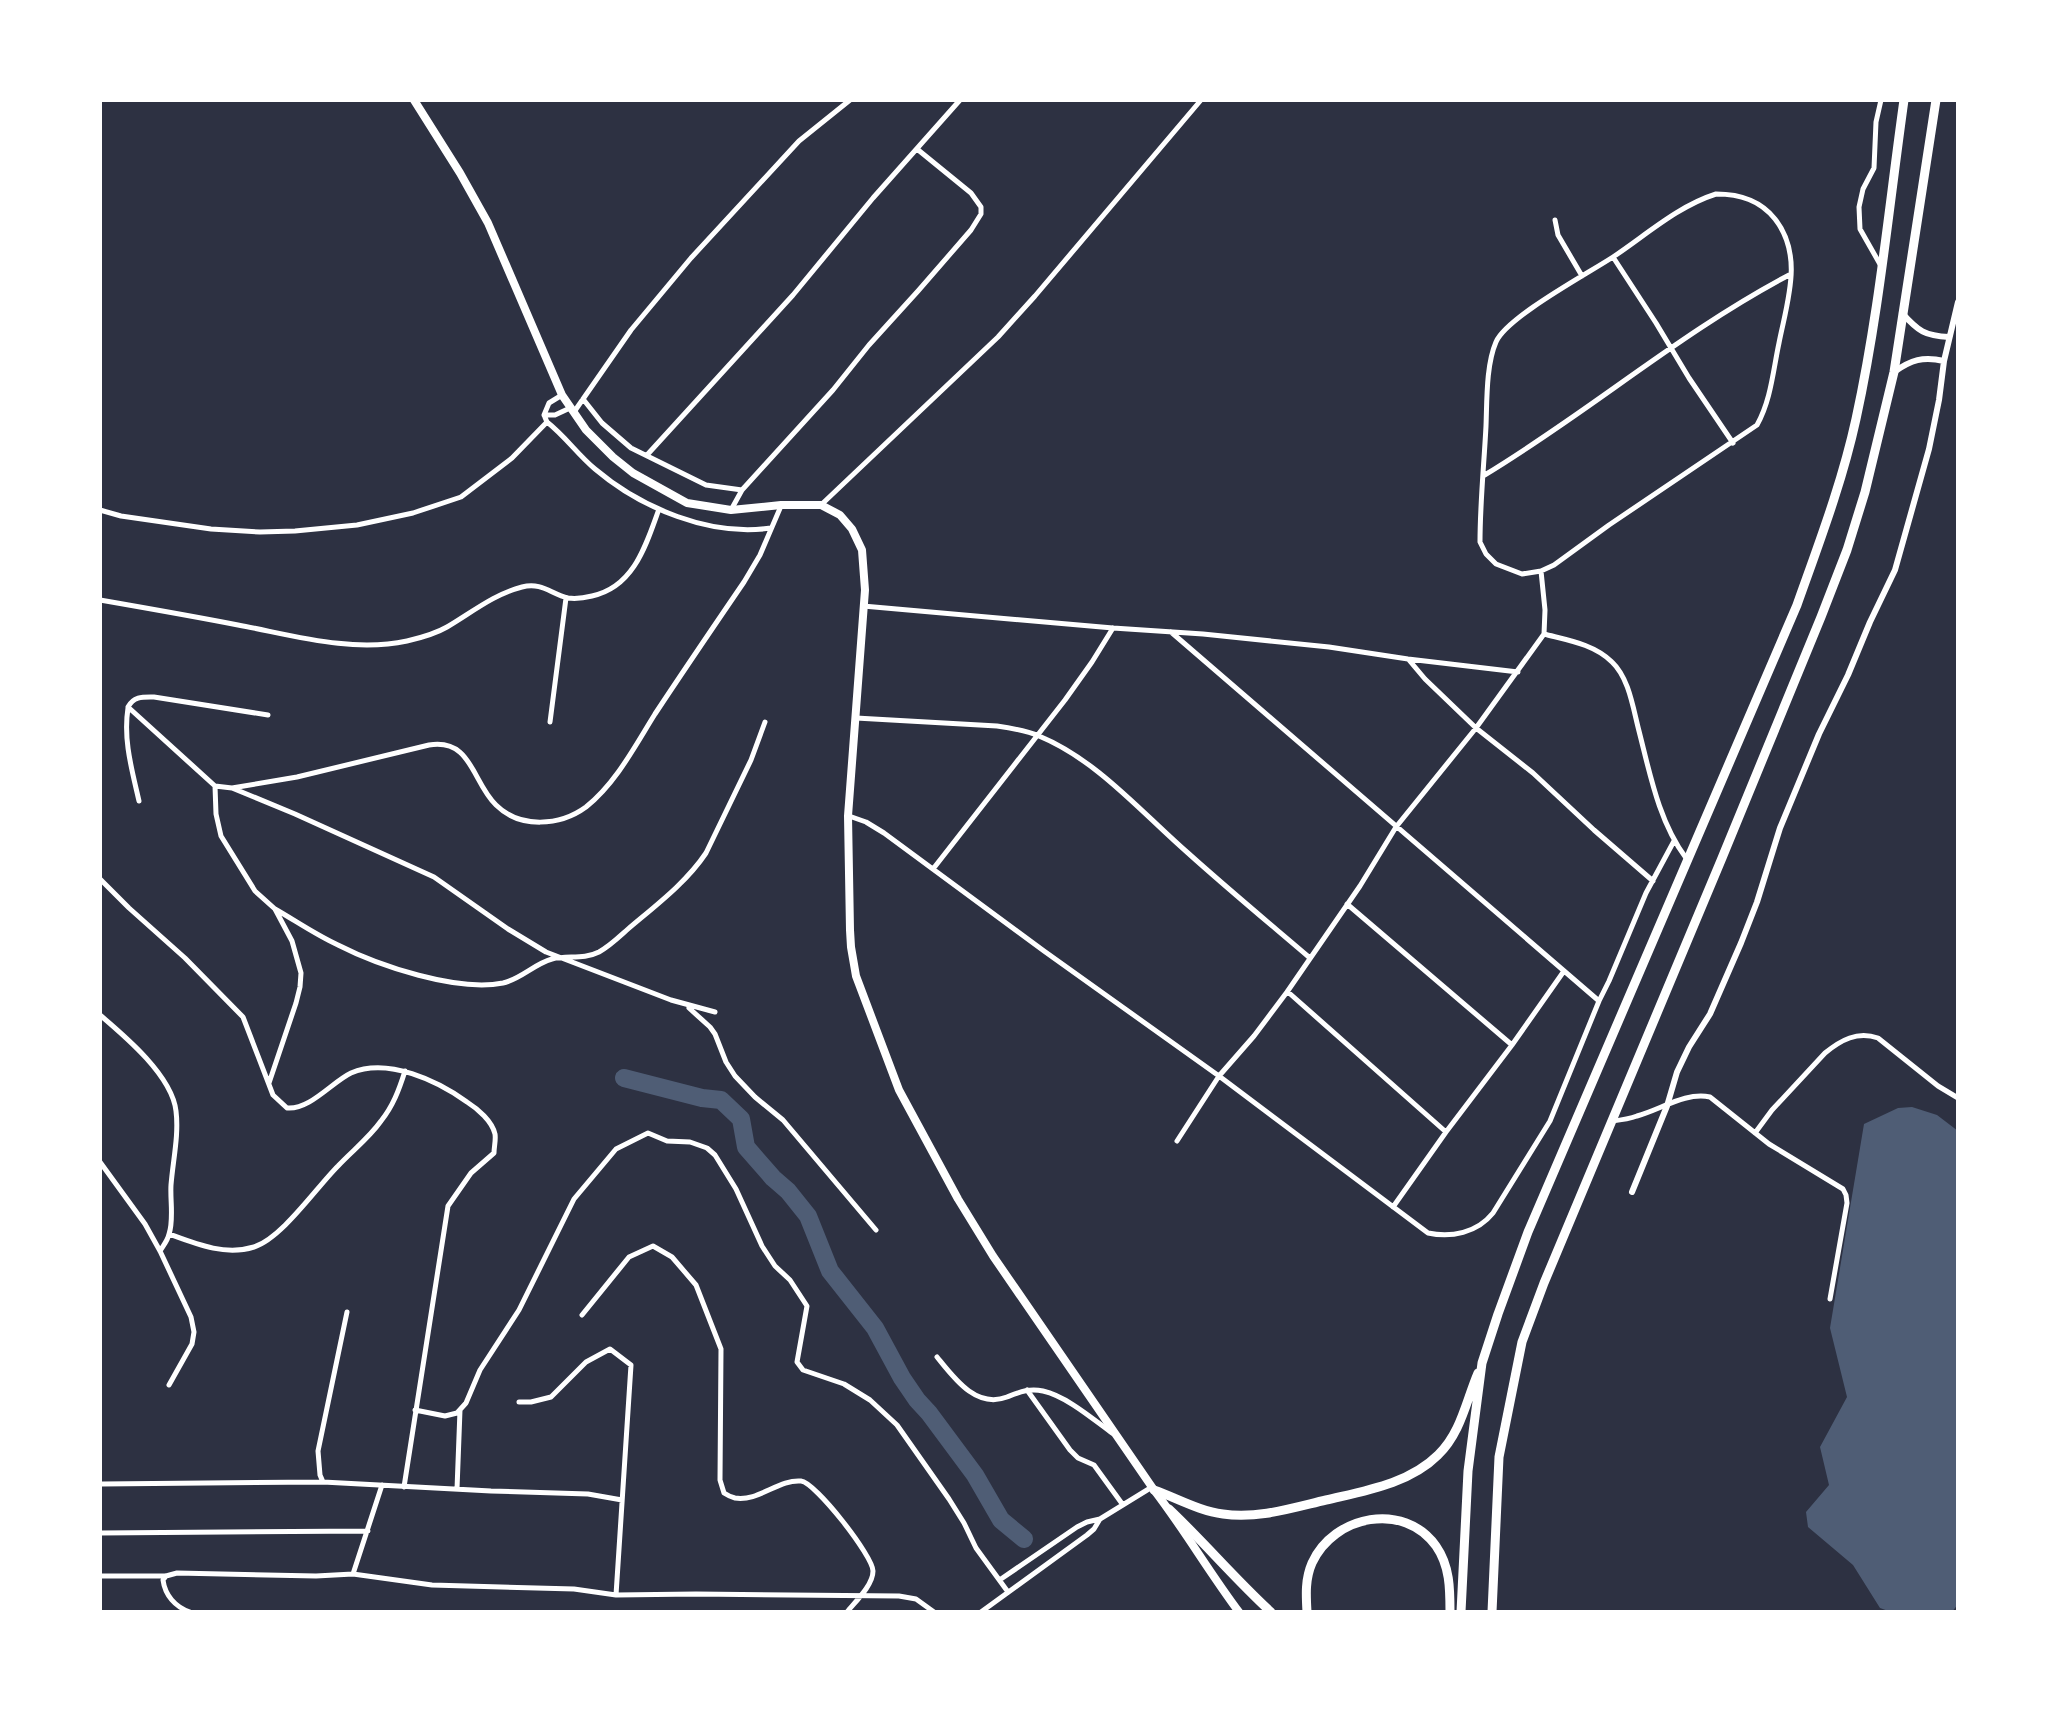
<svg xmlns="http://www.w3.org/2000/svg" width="2058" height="1712" font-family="Inter,sans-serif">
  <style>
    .water { fill: #4f5d75 }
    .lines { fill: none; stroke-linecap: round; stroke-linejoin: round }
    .river { stroke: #4f5d75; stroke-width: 18 }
    .minor { stroke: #fff; stroke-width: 5 }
    .tertiary { stroke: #fff; stroke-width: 6 }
    .primary { stroke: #fff; stroke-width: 8 }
    .motorway { stroke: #fff; stroke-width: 9 }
  </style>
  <rect width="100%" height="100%" fill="#2d3142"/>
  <path class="water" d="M1912 1107 1937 1115 1958 1131V1604L1952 1612H1891L1880 1608 1853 1565 1808 1527 1806 1512 1829 1485 1820 1447 1847 1397 1830 1328 1864 1124 1898 1108Z"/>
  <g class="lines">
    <path class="river" d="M624 1078 702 1098 721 1100 741 1119 746 1147 773 1178 788 1191 808 1216 830 1271 875 1328 902 1378 917 1400 929 1413 975 1475 1001 1520 1024 1539"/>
    <path class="minor" d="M1716 194C1740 194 1760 200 1775 219 1804 256 1787 302 1779 343 1773 371 1771 400 1757 425L1609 525 1554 565 1541 571 1522 574 1496 564 1486 554 1480 542C1480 503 1484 465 1486 426 1487 401 1486 365 1496 342 1507 317 1587 274 1613 257 1646 235 1678 206 1716 194Z
      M1555 220 1558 235 1582 276
      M1613 257 1656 323 1689 378 1733 443
      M1881 266 1860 229 1859 207 1863 189 1874 168 1876 122 1881 100
      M583 399 602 423 631 448 706 485 742 490
      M574 412 631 330 691 258 799 141 850 100
      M544 415H555L570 408
      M547 422C565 436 578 455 595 469 641 508 710 537 771 528
      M647 455 793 295 873 198 960 100
      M1483 476C1588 413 1682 331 1791 274
      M822 504 998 337 1035 296 1201 100
      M100 510 121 516 211 529 260 532 295 531 357 525 413 513 461 497 512 458 547 422 544 415 549 403 562 395
      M731 510 742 490 833 390 869 345 918 291 971 230 981 214V207L971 193 917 149
      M100 600C146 608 192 616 238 625 292 635 351 653 407 641 420 638 435 634 447 627 471 613 494 594 522 587 542 582 551 594 568 598 576 599 584 598 592 596 634 587 646 545 659 509
      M863 606 1113 628 1203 634 1329 647 1408 659 1518 672
      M1171 632 1599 1001 1609 981 1646 893 1674 841
      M1544 634C1567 640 1594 644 1612 662 1629 678 1633 708 1639 731 1650 774 1659 822 1686 858
      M1409 660 1425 679 1476 728 1533 773 1594 830 1653 881
      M128 708C123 740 132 770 139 801
      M856 718 997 726C1011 728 1025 730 1039 736 1097 760 1141 812 1188 853 1228 889 1269 923 1310 958
      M550 722 566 598
      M215 786 232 788 297 777 429 745C472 738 472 782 496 805 520 829 560 826 586 807 616 783 635 746 655 714 684 670 714 626 744 582L760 555 781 506
      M215 786 216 814 221 836 255 891 275 909 292 941 301 973 300 987 296 1003 269 1083
      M215 786 128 707C134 696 143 697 154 697L268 715
      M232 788 295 814 434 877 508 929 546 952 671 1000 715 1012
      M849 816 866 822 884 833 1044 951 1219 1076 1428 1233C1451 1238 1477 1233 1493 1213L1550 1121 1599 1001
      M933 869 1065 700 1092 662 1113 628
      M100 879 129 908 185 958 243 1017 273 1095 287 1108C310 1110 332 1082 351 1073 388 1057 438 1081 467 1102 478 1109 492 1121 495 1134 496 1140 494 1147 494 1153L471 1173 448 1206 404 1487
      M1347 904 1512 1045
      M275 909C296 921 316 935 338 945 379 966 457 992 503 983 521 979 534 964 552 959 568 955 583 960 599 952 610 946 619 937 628 929 655 906 686 883 706 853L751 760 765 722
      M1288 992 1446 1132
      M689 1008 710 1027 715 1034 726 1062 735 1076 755 1097 783 1120 876 1230
      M100 1015C126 1037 172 1076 176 1111 179 1135 173 1160 171 1185 170 1200 174 1220 169 1234 168 1240 163 1246 160 1251
      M1612 1121C1621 1120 1629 1119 1637 1116 1662 1109 1685 1092 1710 1097L1769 1144 1843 1189 1846 1195 1847 1203 1830 1299
      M1755 1133 1772 1110 1825 1053C1841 1040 1857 1031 1878 1038L1938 1086 1958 1098
      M1177 1141 1219 1076 1254 1036 1287 992 1360 886 1396 827 1476 728 1544 634 1545 610 1541 571
      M100 1162 145 1224 160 1251 191 1317 194 1332 192 1344 169 1385
      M1393 1207 1446 1132 1512 1045 1564 971
      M169 1234C196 1244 225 1256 254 1247 282 1238 316 1188 338 1166 352 1151 369 1138 381 1121 393 1106 399 1090 405 1071
      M582 1315 629 1257 653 1246 672 1257 696 1285 721 1349 720 1480 724 1493C727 1495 731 1497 735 1498 758 1502 779 1479 801 1481 815 1482 873 1556 873 1571 873 1585 856 1601 847 1612
      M937 1357C954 1378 976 1409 1007 1397 1020 1392 1029 1388 1043 1391 1066 1396 1093 1419 1112 1433
      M1027 1390 1070 1450 1078 1458 1094 1465 1123 1505
      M519 1402H531L551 1397 586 1362 610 1349 631 1365 616 1595
      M415 1410 445 1416 457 1413 466 1403 480 1370 519 1310 574 1199 616 1149 648 1133 667 1141 690 1142 707 1148 715 1155 736 1189 762 1246 775 1266 790 1280 807 1306 797 1362 803 1370 844 1384 870 1400 897 1425 949 1499 964 1523 976 1548 1008 1592
      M323 1482 320 1475 318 1451 347 1312
      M102 1484 323 1482 491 1491 588 1494 622 1500
      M457 1489 460 1410
      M100 1533 368 1531
      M353 1574 382 1485
      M100 1576H165
      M1001 1579 1077 1527 1087 1522 1100 1519
      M190 1612C175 1607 165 1595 163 1580L166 1576 177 1573 316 1576 353 1574 432 1585 574 1589 616 1595 696 1594 899 1596 916 1599 934 1612
      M981 1612 1087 1535 1094 1529 1100 1519 1152 1487"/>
    <path class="tertiary" d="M1902 313C1918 331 1925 336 1949 337
      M1894 372C1911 360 1923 356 1944 361
      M1632 1192 1667 1106 1677 1072 1689 1047 1710 1014 1741 943 1757 902 1780 828 1819 734 1848 675 1870 622 1895 570 1929 449 1939 400 1944 361 1958 302"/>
    <path class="primary" d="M414 100 460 173 488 223 562 395 586 430 613 457 633 473 687 503 731 510 781 505H821L840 515 852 529 862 550 865 590 848 816 850 930 851 947 856 976 899 1090 958 1199 993 1256 1154 1490C1184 1529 1209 1572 1239 1612"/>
    <path class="motorway" d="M1154 1490C1177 1498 1199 1511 1223 1514 1258 1519 1292 1508 1326 1500 1364 1491 1409 1484 1438 1455 1461 1433 1466 1401 1478 1373
      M1169 1509C1204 1542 1235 1579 1271 1612
      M1307 1612C1306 1595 1305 1579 1312 1563 1334 1515 1404 1501 1436 1546 1450 1566 1450 1589 1450 1612
      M1461 1612 1468 1471 1482 1363 1498 1314 1528 1232 1797 605C1819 543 1842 483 1856 419 1879 314 1889 206 1904 100
      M1492 1612 1499 1457 1522 1342 1544 1283 1722 858 1821 617 1847 550 1865 492 1894 372 1936 100"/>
  </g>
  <rect width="2058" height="1712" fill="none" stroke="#ffffff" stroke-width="204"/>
</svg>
